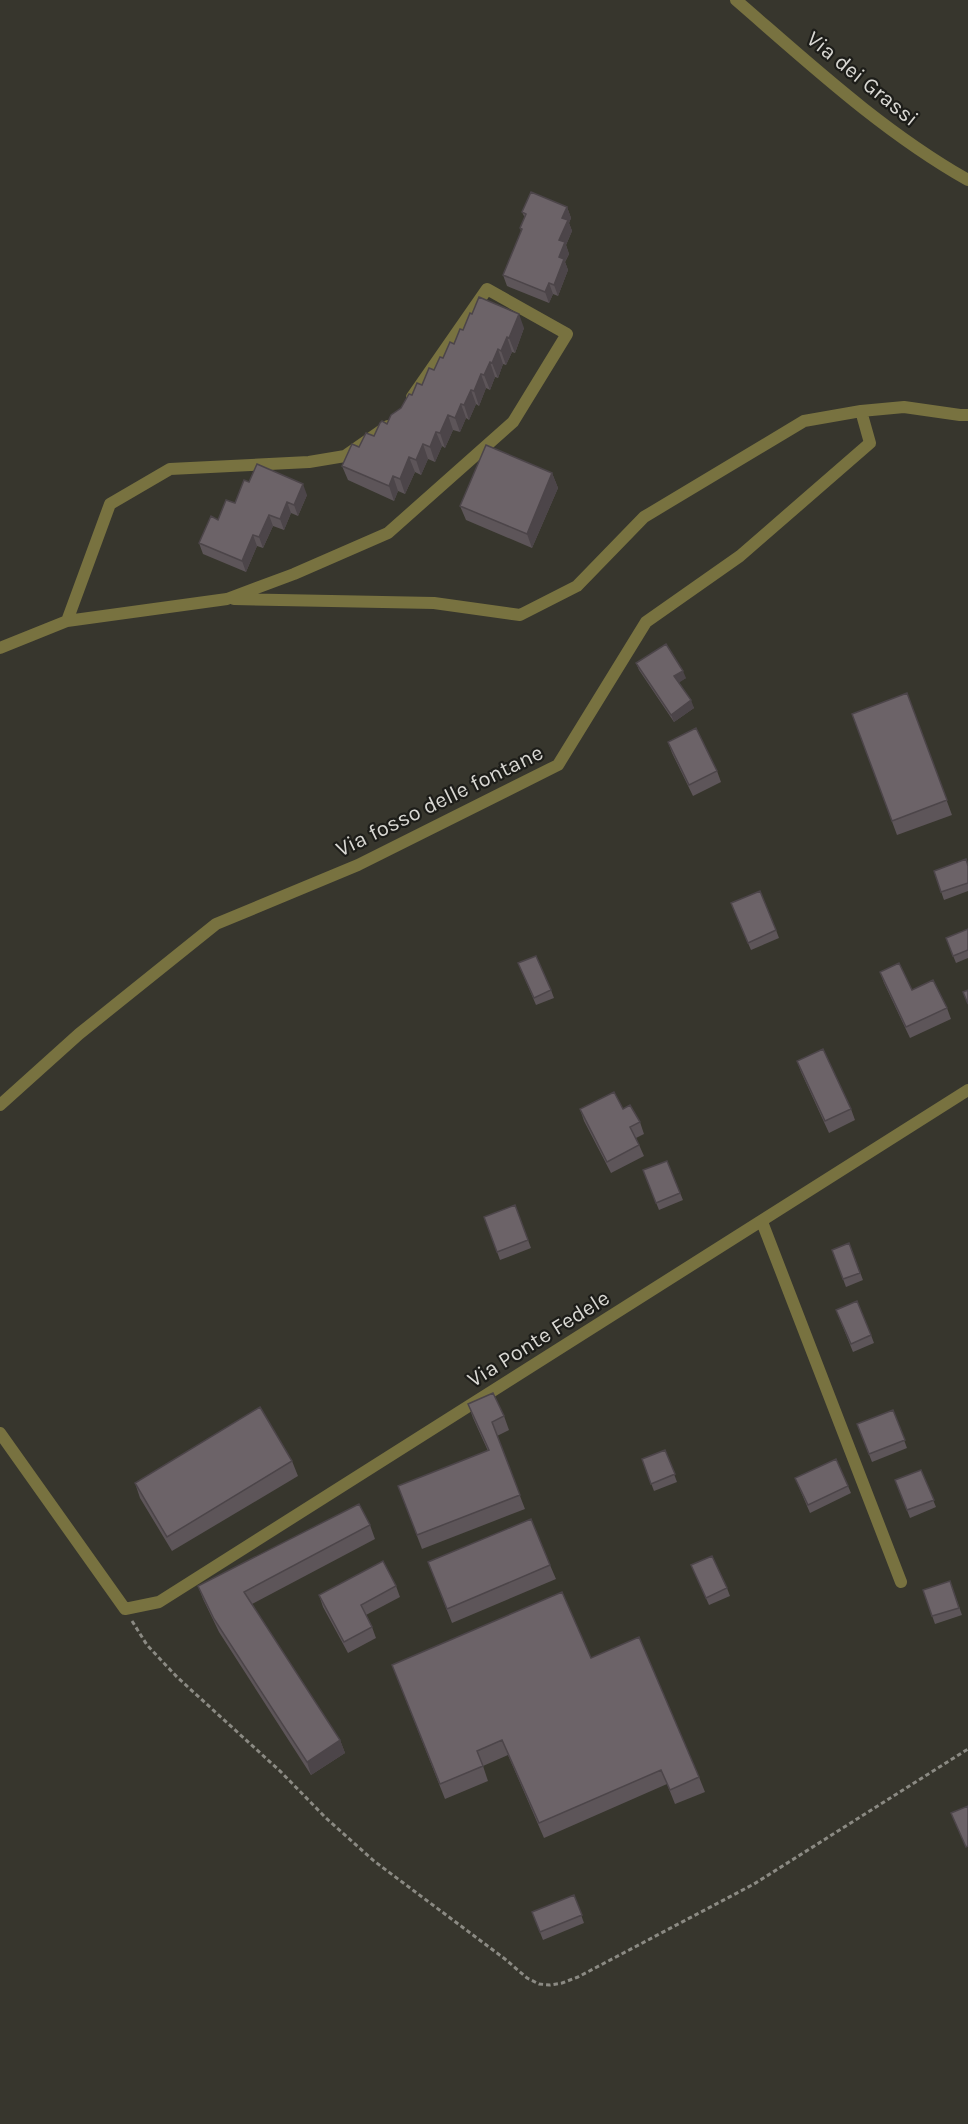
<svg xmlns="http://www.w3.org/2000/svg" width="968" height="2124" font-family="Karla,sans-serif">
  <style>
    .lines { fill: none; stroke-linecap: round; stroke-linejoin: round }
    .path { stroke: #8b8a83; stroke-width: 3; stroke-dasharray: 4.5 3; stroke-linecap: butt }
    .street { stroke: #787240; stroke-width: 12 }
    .wall { fill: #5d5559 }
    .shaded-wall { fill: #4c4549 }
    .building { fill: #6c6368; stroke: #4c4549; stroke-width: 1.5 }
    .labels { text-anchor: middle; stroke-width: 4.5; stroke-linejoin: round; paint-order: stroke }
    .street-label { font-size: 22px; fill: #d9d8d3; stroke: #1d1d19 }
  </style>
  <rect width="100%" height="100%" fill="#37362d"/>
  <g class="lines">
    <path class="path" d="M132 1621 147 1645 177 1677 280 1771 326 1818 374 1861 505 1959 527 1978 539 1984 550 1985 562 1983 578 1977 754 1884 968 1749"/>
    <path class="street" d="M736 0C810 64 883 132 968 180
      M234 599 434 603 520 615 577 586 644 517 804 421 861 411
      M67 621 110 504 170 469 309 462 345 456 388 426
      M0 648 67 621 227 599 294 574 388 533 513 422 567 334 487 289 412 397
      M0 1105 79 1034 216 924 358 865 558 765 646 622 740 556 870 443 861 411 904 407 960 415H968
      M762 1222 901 1582
      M0 1433 125 1609 159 1602 968 1090"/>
  </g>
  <path class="wall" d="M567 207 571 218 569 223 572 231 566 245 569 254 565 262 568 270 558 296 553 294 549 303 507 286 503 275 521 231 520 228 525 218 522 212Z
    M524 328 515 353 512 352 506 365 503 364 498 378 495 377 490 390 486 388 479 406 476 404 469 420 466 418 460 432 453 430 445 448 442 446 435 462 428 459 421 475 415 472 405 494 398 491 394 501 348 480 342 466 359 447 374 436 387 424 434 370 463 330Z
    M552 473 558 488 532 548 466 520 460 506Z
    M249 482 307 495 298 516 291 513 284 530 273 526 263 548 257 546 246 572 203 554 199 543 218 520 235 503Z
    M636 663 686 678 679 682 694 708 674 722 639 670Z
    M907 693 952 815 897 835 852 714Z
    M668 742 717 771 721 782 693 796 672 753Z
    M968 866V891L944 900 934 871Z
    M734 911 776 930 779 938 751 950Z
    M968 929V958L956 963 946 938Z
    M518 963 551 990 554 998 536 1005Z
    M880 972 912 990 947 1008 951 1019 910 1038 884 983Z
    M797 1061 851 1109 855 1120 829 1133 801 1072Z
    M580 1109H623L640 1122 644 1134 636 1138 644 1156 611 1173 584 1121Z
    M667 1161 683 1200 659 1210 643 1170Z
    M515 1205 531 1248 500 1260 484 1217Z
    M849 1243 863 1280 846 1287 832 1250Z
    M836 1310 871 1335 874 1343 853 1352Z
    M468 1404 504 1416 509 1430 497 1436 525 1509 422 1549 398 1486 488 1451 473 1418Z
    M893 1410 907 1448 872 1462 857 1424Z
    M665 1450 677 1482 654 1491 642 1459Z
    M292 1461 298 1476 172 1551 140 1498 135 1483Z
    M921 1470 936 1507 910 1518 895 1480Z
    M795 1478 848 1486 851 1493 810 1513Z
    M370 1525 375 1539 252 1604 340 1740 345 1753 311 1775 219 1632 203 1599 198 1586Z
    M428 1562 550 1565 556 1579 452 1623Z
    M691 1565 727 1588 730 1596 709 1605Z
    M950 1581 962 1615 935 1624 923 1590Z
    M396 1586 400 1597 366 1615 372 1627 376 1638 348 1653 323 1607 319 1595Z
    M591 1658 699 1777 705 1792 675 1804 667 1784 544 1838 508 1755 483 1766 488 1781 445 1799 392 1665Z
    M574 1895 584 1923 543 1940 532 1912Z"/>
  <path class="shaded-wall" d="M567 207 571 218 569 223 572 231 566 245 569 254 565 262 568 270 558 296 554 285 562 218Z
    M549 283 553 294 549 303 545 292Z
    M519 314 524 328 515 353 509 338Z
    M507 337 512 352 506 365 501 351Z
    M498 349 503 364 498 378 492 363Z
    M490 362 495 377 490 390 484 375Z
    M481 374 486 388 479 406 474 391Z
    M471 390 476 404 469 420 464 405Z
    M461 404 466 418 460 432 455 418Z
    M448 415 453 430 445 448 440 433Z
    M436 432 442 446 435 462 430 447Z
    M423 444 428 459 421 475 416 460Z
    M409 457 415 472 405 494 400 479Z
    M552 473 558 488 532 548 527 534Z
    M393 476 398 491 394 501 389 486Z
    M303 484 307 495 298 516 294 505Z
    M287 502 291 513 284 530 280 519Z
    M269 515 273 526 263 548 259 537Z
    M253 535 257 546 246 572 242 561Z
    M683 671 686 678 677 684 674 676Z
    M691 700 694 708 674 722 671 715Z
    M340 1740 345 1753 311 1775 307 1762Z"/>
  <path class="building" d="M531 192 567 207 562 218 568 220 559 240 565 242 559 257 564 259 554 285 549 283 545 292 503 275 522 229 520 228 526 214 522 212Z
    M479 297 519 314 509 338 507 337 501 351 498 349 492 363 490 362 484 375 481 374 474 391 471 390 464 405 461 404 455 418 448 415 440 433 436 432 430 447 423 444 416 460 409 457 400 479 393 476 389 486 342 466 352 444 359 447 366 433 374 436 380 423 382 421 387 424 391 415 401 408 409 394 412 395 417 383 422 385 429 368 434 370 440 357 443 358 450 342 454 344 460 329 463 330 470 313 472 314Z
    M486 445 552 473 527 534 460 506Z
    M257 464 303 484 294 505 287 502 280 519 269 515 259 537 253 535 242 561 199 543 211 516 218 520 226 500 235 503 244 480 249 482Z
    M666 644 683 671 674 676 691 700 671 715 636 663Z
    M907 693 947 800 892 821 852 714Z
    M696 728 717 771 689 785 668 742Z
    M966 859 968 866V883L941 892 934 871Z
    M760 891 776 930 748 943 731 903Z
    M968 929V950L953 956 946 938Z
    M536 956 551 990 534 998 518 963Z
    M899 963 912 990 933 980 947 1008 906 1027 880 972Z
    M968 990V1004L963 992Z
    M823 1049 851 1109 825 1121 797 1061Z
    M614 1092 623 1109 630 1105 640 1122 630 1127 639 1145 607 1162 580 1109Z
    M667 1161 680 1193 656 1203 643 1170Z
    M515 1205 528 1240 497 1252 484 1217Z
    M849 1243 860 1273 843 1279 832 1250Z
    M857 1301 871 1335 851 1344 836 1310Z
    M493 1393 504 1416 492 1422 520 1495 417 1535 398 1486 489 1450 468 1404Z
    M260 1407 292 1461 167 1537 135 1483Z
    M893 1410 905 1440 869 1454 857 1424Z
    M665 1450 675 1474 651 1484 642 1459Z
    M836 1459 848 1486 808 1505 795 1478Z
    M921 1470 934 1500 907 1510 895 1480Z
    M359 1504 370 1525 244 1592 340 1740 307 1762 214 1619 198 1586Z
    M531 1519 550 1565 447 1609 428 1562Z
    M712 1556 727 1588 706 1598 691 1565Z
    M383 1561 396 1586 361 1605 372 1627 344 1642 319 1595Z
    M950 1581 959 1608 932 1616 923 1590Z
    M562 1592 591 1658 639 1637 699 1777 670 1790 661 1770 539 1823 502 1740 477 1751 483 1766 440 1784 392 1665Z
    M968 1806V1846L966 1847 951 1813Z
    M574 1895 582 1915 540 1932 532 1912Z"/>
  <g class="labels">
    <g class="street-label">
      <text transform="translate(863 78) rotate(39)" y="8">Via dei Grassi</text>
      <text transform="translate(439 800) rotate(-26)" y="8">Via fosso delle fontane</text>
      <text transform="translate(538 1338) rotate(-32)" y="8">Via Ponte Fedele</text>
    </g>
  </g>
</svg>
